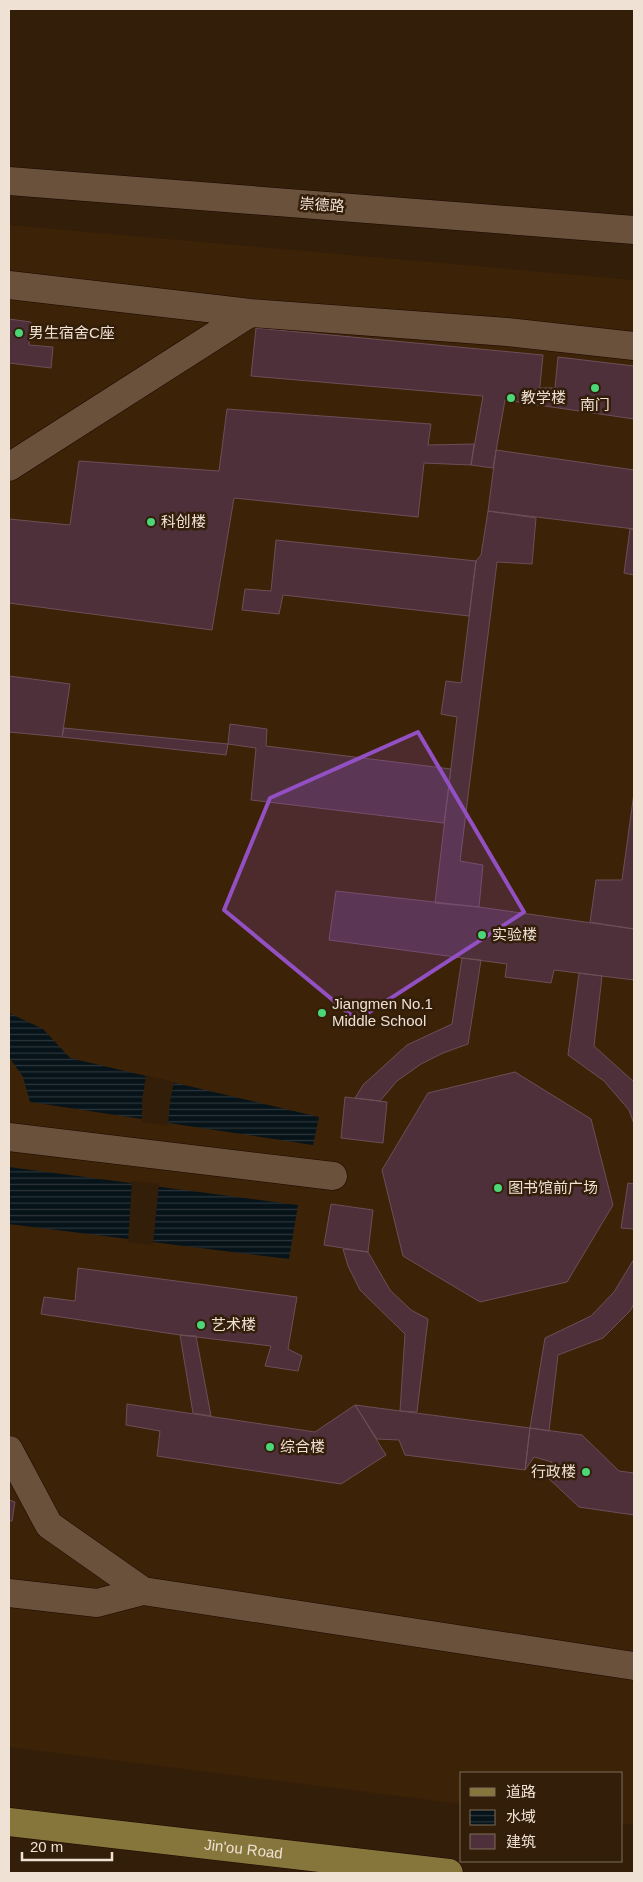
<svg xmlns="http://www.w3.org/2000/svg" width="643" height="1882" font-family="Arial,'Noto Sans SC',sans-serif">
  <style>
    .built { fill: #3c2207 }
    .water { fill: url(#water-rules) }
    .pier { fill: #331e09 }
    .building { fill: #4e303a; stroke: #6e4e57 }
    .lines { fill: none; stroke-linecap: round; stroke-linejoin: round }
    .street-casing { stroke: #1a0700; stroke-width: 29 }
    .secondary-casing { stroke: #1a0700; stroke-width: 29 }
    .primary-casing { stroke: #1a0700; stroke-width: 29 }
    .street { stroke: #69513c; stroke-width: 28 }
    .secondary { stroke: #69513c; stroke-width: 28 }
    .primary { stroke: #87763b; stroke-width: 28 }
    .marked { fill: #9250c3; fill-opacity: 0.2; stroke: #9250c3; stroke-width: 4; stroke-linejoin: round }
    .poi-dot { fill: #4bd677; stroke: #331e09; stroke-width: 2 }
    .labels { text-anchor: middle; stroke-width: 5; stroke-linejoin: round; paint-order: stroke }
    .street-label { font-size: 15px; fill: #f0e1d5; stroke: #331e09 }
    .poi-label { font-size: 15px; fill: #f0e1d5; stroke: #331e09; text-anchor: start }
  </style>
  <defs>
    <pattern id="water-rules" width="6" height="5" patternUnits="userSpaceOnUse" patternTransform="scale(1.25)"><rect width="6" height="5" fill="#061319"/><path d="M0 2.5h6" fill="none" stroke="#2b353a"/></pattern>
  </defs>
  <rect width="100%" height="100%" fill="#331e09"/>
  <path class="built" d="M9 225 634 280V1825L622 1824V1773H462V1804L9 1747Z"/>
  <path class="water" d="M9 1013 43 1029 70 1058 319 1117 313 1145 30 1102 23 1077 9 1057Z
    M9 1167 298 1205 289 1259 9 1224Z"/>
  <path class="pier" d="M146 1076 174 1082 170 1102 168 1126 142 1122V1100Z
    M132 1181 159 1184 153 1245 128 1242Z"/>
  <path class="building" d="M9 319 31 322 29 345 53 347 51 368 9 363Z
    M256 328 543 355 538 405 505 400 493 468 471 465 483 396 251 376Z
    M558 357 634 366V419L538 405 540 388H555Z
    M227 409 431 424 428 445 474 444 471 465 424 463 418 517 234 498 212 630 9 603V519L70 525 79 461 219 471Z
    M496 450 634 470V529L488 511Z
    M488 511 536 518 532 564 497 562 460 861 483 865 479 907 435 903 457 717 441 714 446 681 461 683 476 561 481 555Z
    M630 529H634V575L624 573Z
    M276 540 476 561 469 616 283 595 279 614 242 610 245 589 271 591Z
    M9 676 70 684 62 737 9 732Z
    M230 724 267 729 266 746 451 769 444 823 251 800 256 748 228 744Z
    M64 728 228 744 226 755 62 737Z
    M634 793V929L590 922 596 880H622Z
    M336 891 479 907 634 929V980L554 970 551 983 505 977 507 964 329 940Z
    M462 958 481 960 468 1044 443 1053 421 1064 397 1081 380 1101 355 1098 363 1085 407 1045 452 1024Z
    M579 973 602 976 594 1046 634 1082V1124L629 1110 604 1081 568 1055Z
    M515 1072 591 1119 613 1205 567 1282 480 1302 403 1256 382 1170 428 1093Z
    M345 1097 387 1102 383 1143 341 1138Z
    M628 1183 634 1184V1229L621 1228Z
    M331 1204 373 1210 368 1252 324 1245Z
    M343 1249 368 1252 390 1290 411 1310 428 1319 417 1412 400 1411 405 1334 360 1290 348 1266Z
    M634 1259V1304L630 1311 603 1338 558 1355 549 1431 530 1428 545 1338 591 1316 614 1292Z
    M78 1268 297 1297 288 1349 302 1356 298 1371 265 1366 271 1346 180 1335 41 1314 44 1297 75 1301Z
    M180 1335 196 1336 211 1416 193 1413Z
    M127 1404 315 1432 355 1405 386 1455 341 1484 157 1456 160 1431 126 1425Z
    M355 1405 530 1428 525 1470 405 1455 399 1440 377 1439Z
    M530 1428 582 1435 619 1471 634 1473V1515L579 1507 544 1474 552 1462 534 1457 525 1470Z
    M9 1500 15 1502 12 1521H9Z"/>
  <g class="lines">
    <g class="street-casing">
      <path id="street" d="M9 285 250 313
        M9 467 250 313 507 332 634 346
        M9 1137 333 1176
        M9 1450 49 1525 143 1591 634 1666
        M9 1593 97 1603 143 1591"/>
    </g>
    <g class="secondary-casing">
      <path id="secondary" d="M9 181 634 230"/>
    </g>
    <g class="primary-casing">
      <g id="primary">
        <path id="s1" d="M9 1822 449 1873"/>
      </g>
    </g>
    <use href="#street" class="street"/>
    <use href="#secondary" class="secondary"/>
    <use href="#primary" class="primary"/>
  </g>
  <path class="marked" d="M418 732 524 912 357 1020 224 910 270 798Z"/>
  <g class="poi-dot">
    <circle cx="19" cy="333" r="5"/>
    <circle cx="595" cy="388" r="5"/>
    <circle cx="511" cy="398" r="5"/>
    <circle cx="151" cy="522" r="5"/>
    <circle cx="482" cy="935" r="5"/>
    <circle cx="322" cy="1013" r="5"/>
    <circle cx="498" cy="1188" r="5"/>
    <circle cx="201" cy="1325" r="5"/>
    <circle cx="270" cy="1447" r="5"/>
    <circle cx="586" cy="1472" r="5"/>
  </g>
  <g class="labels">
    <g class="street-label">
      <text transform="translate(322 205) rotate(4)" y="5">崇德路</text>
      <text dy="5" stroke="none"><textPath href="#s1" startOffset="236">Jin'ou Road</textPath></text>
    </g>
    <g class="poi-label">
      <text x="29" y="338">男生宿舍C座</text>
      <text x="521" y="403">教学楼</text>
      <text x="595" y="410" text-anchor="middle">南门</text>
      <text x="161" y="527">科创楼</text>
      <text x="492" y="940">实验楼</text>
      <text x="332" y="1009">Jiangmen No.1<tspan x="332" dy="17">Middle School</tspan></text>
      <text x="508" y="1193">图书馆前广场</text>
      <text x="211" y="1330">艺术楼</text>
      <text x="280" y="1452">综合楼</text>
      <text x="576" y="1477" text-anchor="end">行政楼</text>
    </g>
  </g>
  <rect width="643" height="1882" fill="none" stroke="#f0e1d5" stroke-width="20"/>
  <rect x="460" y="1772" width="162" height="90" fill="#331e09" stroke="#7f6c5b"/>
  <rect x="470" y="1788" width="25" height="8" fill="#87763b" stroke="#7f6c5b"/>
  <text x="506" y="1797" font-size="15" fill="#f0e1d5">道路</text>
  <rect x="470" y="1810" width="25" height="15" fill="url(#water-rules)" stroke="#7f6c5b"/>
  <text x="506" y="1822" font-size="15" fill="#f0e1d5">水域</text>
  <rect x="470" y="1834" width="25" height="15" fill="#4e303a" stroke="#7f6c5b"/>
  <text x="506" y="1847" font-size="15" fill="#f0e1d5">建筑</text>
  <path d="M22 1852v8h90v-8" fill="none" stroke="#f0e1d5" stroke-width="2.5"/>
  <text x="30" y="1852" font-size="15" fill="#f0e1d5" stroke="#331e09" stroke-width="4" paint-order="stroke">20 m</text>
</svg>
